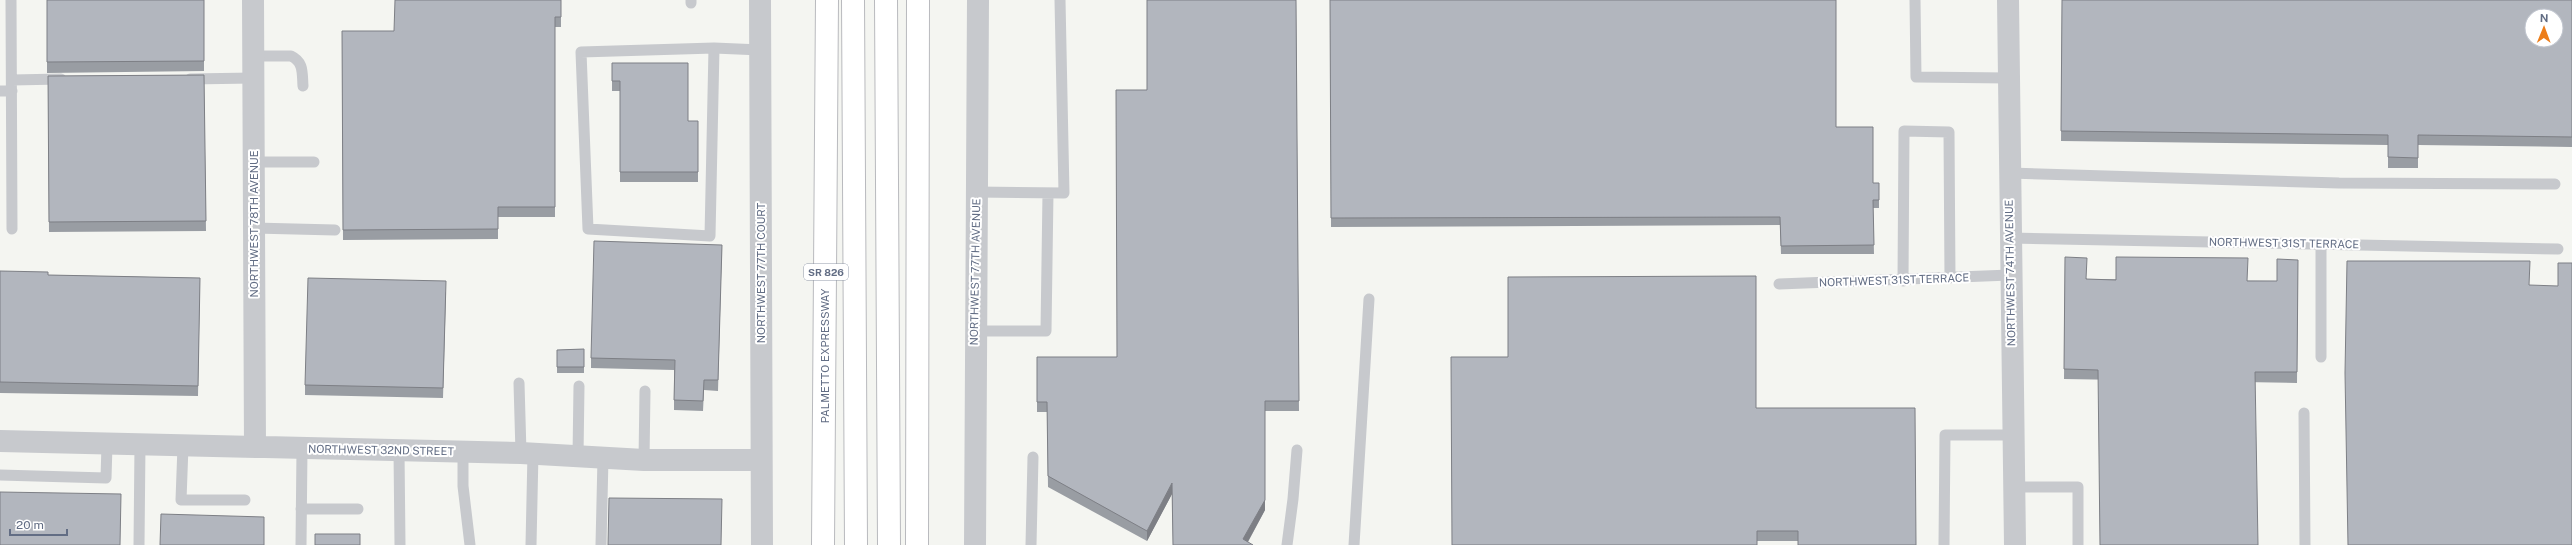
<svg xmlns="http://www.w3.org/2000/svg" width="2572" height="545" font-family="'Public Sans',sans-serif">
  <style>
    .lines { fill: none; stroke-linecap: round; stroke-linejoin: round }
    .highway-casing { stroke: #b9babe; stroke-width: 24 }
    .lane { stroke: #c7c9cd; stroke-width: 11 }
    .street { stroke: #c7c9cd; stroke-width: 22 }
    .highway { stroke: #fff; stroke-width: 22 }
    .wall { fill: #999da3 }
    .shaded-wall { fill: #7d7f85 }
    .building { fill: #b2b6be; stroke: #7d7f85; fill-rule: evenodd }
    .labels { text-anchor: middle; stroke-width: 4; stroke-linejoin: round; paint-order: stroke }
    .shield { fill: #fff; stroke: #9199a9; stroke-width: 1 }
    .shield-label { font-size: 10px; font-weight: bold; fill: #626d84 }
    .street-label { font-size: 11px; fill: #626d84; stroke: #fff }
  </style>
  <rect width="100%" height="100%" fill="#f4f5f1"/>
  <g class="lines">
    <g class="highway-casing">
      <path id="highway" d="M853 0 856 545
        M886 0 889 545
        M823 545 827 0
        M917 545 918 0"/>
    </g>
    <path class="lane" d="M11 0 12 229
      M1915 0 1916 77 2008 78
      M691 3V0
      M714 48 710 236 588 229 581 52 714 48 761 50
      M253 56H291C304 62 302 73 303 86
      M190 79 253 78
      M12 80 61 79
      M0 91H12
      M254 162H314
      M2009 173 2339 183 2555 184
      M976 192 1064 193 1060 0
      M254 228 335 230
      M2009 238 2558 249
      M2321 244V357
      M1903 281 1904 131 1949 132 1950 278
      M1779 284 2010 275
      M975 331H1046L1048 193
      M519 383 521 453
      M2304 413 2305 545
      M183 446 181 500H245
      M399 451 400 545
      M463 452V486L470 545
      M578 456 579 386
      M644 460 645 391
      M0 475 106 478 107 445
      M2014 487H2078V545
      M301 509H358
      M139 545 140 445
      M301 545 302 449
      M531 545 533 453
      M601 545 603 458
      M1031 545 1033 457
      M1287 545 1293 499 1297 450
      M1354 545 1369 299
      M1944 545 1945 435H2013"/>
    <path class="street" d="M253 0 255 447
      M760 0 762 545
      M2008 0 2015 545
      M0 441 521 453 644 460H761
      M975 545 978 0"/>
    <use href="#highway" class="highway"/>
  </g>
  <path class="wall" d="M47 0H204V71L47 73Z
    M561 0V27H555V217H498V239L343 240 342 31H394Z
    M1296 0 1299 411H1265V510L1248 542 1173 545 1172 494 1147 541 1048 487 1047 412H1037V357H1117Z
    M1330 0 1836 127 1873 183H1879V208H1873L1874 254H1781L1780 225 1331 227Z
    M2062 0H2572V147L2418 145V168H2388V145L2061 141Z
    M612 63 688 121H698V182H620V91H612Z
    M204 75 206 231 49 232 48 76Z
    M722 245 718 391 704 390 703 411 674 410V370L591 368V358Z
    M2065 257 2087 279 2277 281 2298 260 2297 383 2064 379Z
    M0 271 48 275 200 278 198 396 0 393Z
    M446 292 443 398 305 395V385Z
    M584 349V373H557V350Z
    M1756 408H1915L1798 541H1757Z"/>
  <path class="shaded-wall" d="M1172 483V494L1147 541V531Z
    M1265 500V510L1246 545 1243 539Z"/>
  <path class="building" d="M47 0H204V61L47 62Z
    M395 0H561V17H555V207H498V229L343 230 342 31H394Z
    M1147 0H1296L1299 401H1265V500L1243 539 1253 545H1173L1172 483 1147 531 1048 476 1047 402H1037V357H1117L1116 90H1147Z
    M1330 0H1836V127H1873V183H1879V200H1873L1874 245 1781 246 1780 217 1331 218Z
    M2062 0H2572V137L2418 135V158L2388 157V135L2061 131ZM2532 16H2556V40H2532Z
    M612 63H688V121H698V172H620V81H612Z
    M204 75 206 221 49 222 48 76Z
    M594 241 722 245 718 380H704L703 401 674 400 675 360 591 358Z
    M2065 257 2087 258 2086 279 2116 280V257L2248 258 2247 281H2277V259L2298 260 2297 372H2255L2258 545H2100L2098 370 2064 369Z
    M2347 261H2530L2529 285 2558 286V263H2572V545H2348L2345 373Z
    M0 271 48 272V275L200 278 198 386 0 382Z
    M1756 276V408H1915L1916 545H1798V531H1757V545H1452L1451 357H1508V277Z
    M308 278 446 281 443 388 305 385Z
    M584 349V367H557V350Z
    M0 492 121 494 120 545H0Z
    M609 498 722 499 721 545H608Z
    M161 514 264 517V545H160Z
    M315 534H360V545H315Z"/>
  <g class="labels">
    <rect class="shield" x="804" y="264" width="44" height="16" rx="3"/>
    <g class="shield-label">
      <text x="826" y="276">SR 826</text>
    </g>
    <g class="street-label">
      <text transform="translate(254 224) rotate(-90)" y="4">NORTHWEST 78TH AVENUE</text>
      <text transform="translate(2284 243) rotate(1)" y="4">NORTHWEST 31ST TERRACE</text>
      <text transform="translate(975 272) rotate(-89)" y="4">NORTHWEST 77TH AVENUE</text>
      <text transform="translate(761 273) rotate(-90)" y="4">NORTHWEST 77TH COURT</text>
      <text transform="translate(2010 273) rotate(-91)" y="4">NORTHWEST 74TH AVENUE</text>
      <text transform="translate(1894 280) rotate(-2)" y="4">NORTHWEST 31ST TERRACE</text>
      <text transform="translate(825 356) rotate(-90)" y="4">PALMETTO EXPRESSWAY</text>
      <text transform="translate(381 450) rotate(1)" y="4">NORTHWEST 32ND STREET</text>
    </g>
  </g>
  <g transform="translate(2544 28) rotate(1)"><circle r="19" fill="#ffffff" stroke="#c0c5ce"/>
  <path d="M0-3L7 15L0 10L-7 15Z" fill="#ed7d19"/>
  <text y="-6" font-size="11" font-weight="bold" text-anchor="middle" fill="#626d84">N</text>
  </g>
  <path d="M10 529v6h57v-6" fill="none" stroke="#626d84" stroke-width="2"/>
  <text x="16" y="529" font-size="12" fill="#626d84" stroke="#ffffff" stroke-width="3" paint-order="stroke">20 m</text>
</svg>
